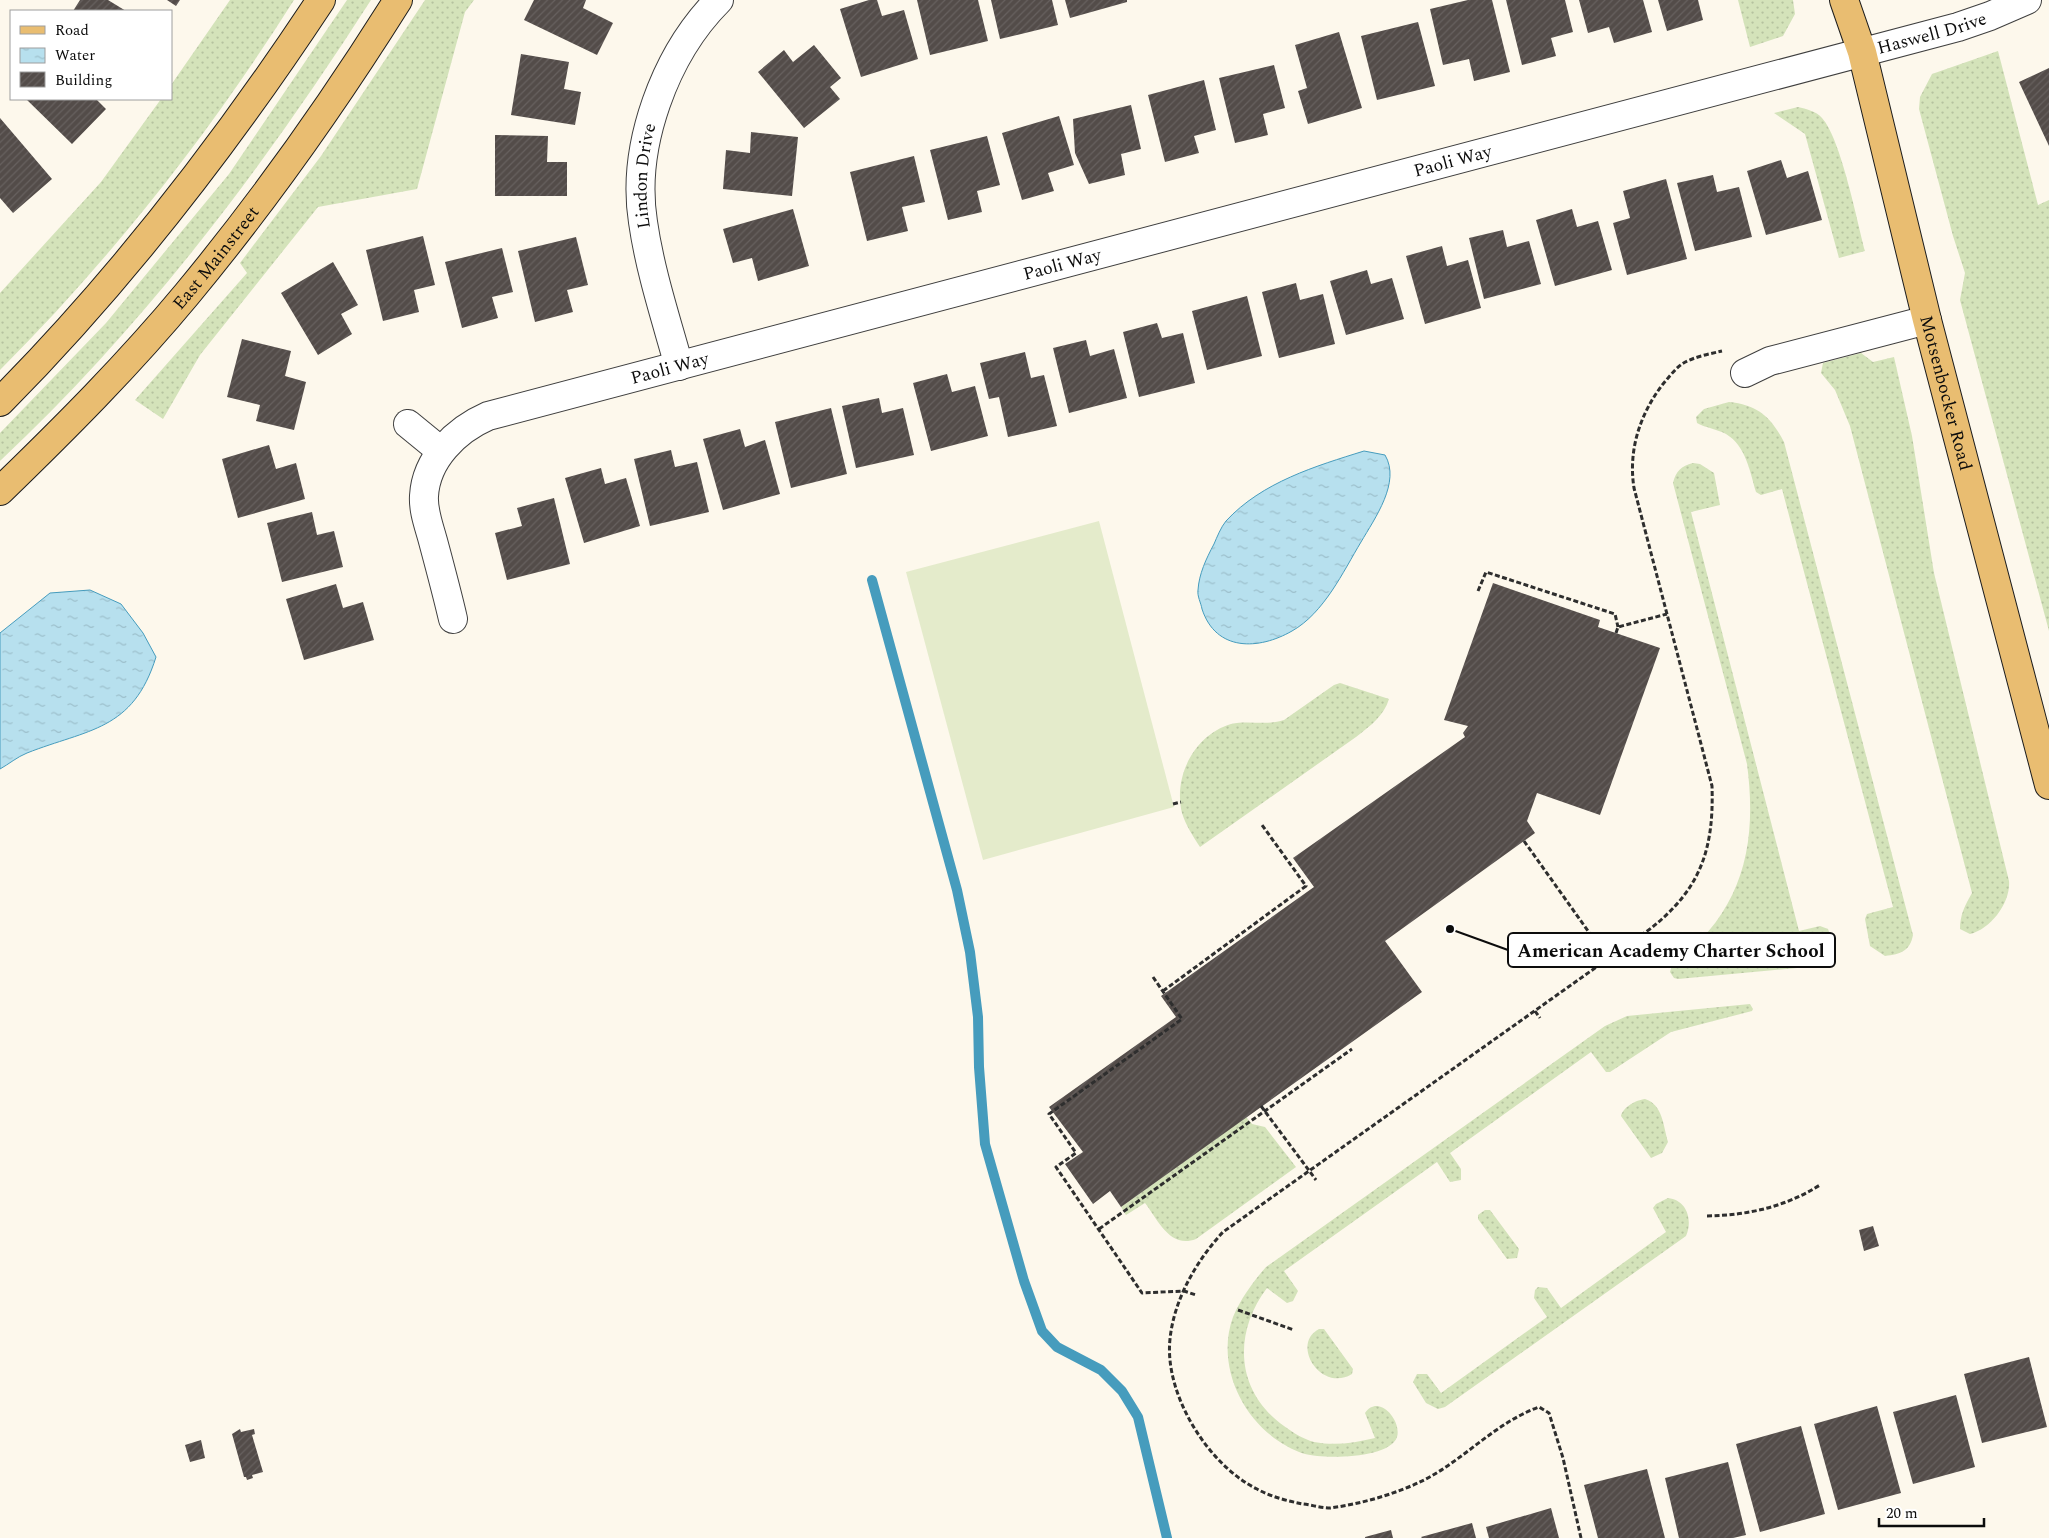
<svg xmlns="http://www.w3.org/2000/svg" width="2049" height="1538" font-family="Spectral,serif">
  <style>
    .grass { fill: url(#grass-dots) }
    .pitch { fill: #e4ebcb }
    .water { fill: url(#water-ripples); stroke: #469cbd }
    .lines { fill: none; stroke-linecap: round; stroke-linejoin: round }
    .stream { stroke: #469cbd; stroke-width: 10 }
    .building { fill: url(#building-hatch) }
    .minor-casing { stroke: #3f3f3f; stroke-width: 30 }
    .major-casing { stroke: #1d1d1d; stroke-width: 30 }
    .path { stroke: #2e2e2e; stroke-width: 3; stroke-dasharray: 5 2.5; stroke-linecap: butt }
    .minor { stroke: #fff; stroke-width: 28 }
    .major { stroke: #e9bd71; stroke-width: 28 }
    .labels { text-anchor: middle; stroke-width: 5; stroke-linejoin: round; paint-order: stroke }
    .street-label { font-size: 18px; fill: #0c0c0c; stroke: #fff }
    .leader { fill: none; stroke: #0c0c0c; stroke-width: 2 }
    .callout-dot { fill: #0c0c0c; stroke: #fff; stroke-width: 2 }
    .callout { fill: #fff; stroke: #0c0c0c; stroke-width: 2 }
    .callout-label { font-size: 19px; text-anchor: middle; font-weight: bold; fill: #0c0c0c }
  </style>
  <defs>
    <pattern id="grass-dots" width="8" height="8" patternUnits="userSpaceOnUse" patternTransform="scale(1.25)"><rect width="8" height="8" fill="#d4e3ba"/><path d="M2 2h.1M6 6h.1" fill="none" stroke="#b5c29f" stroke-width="1.8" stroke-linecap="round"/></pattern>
    <pattern id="water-ripples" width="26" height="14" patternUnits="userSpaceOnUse" patternTransform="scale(1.25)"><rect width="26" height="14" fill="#b7e0ee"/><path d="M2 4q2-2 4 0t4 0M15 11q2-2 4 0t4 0" fill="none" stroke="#9cbfcb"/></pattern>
    <pattern id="building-hatch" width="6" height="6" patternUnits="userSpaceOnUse" patternTransform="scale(1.25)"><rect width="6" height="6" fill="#534c49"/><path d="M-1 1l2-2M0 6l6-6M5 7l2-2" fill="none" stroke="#67615f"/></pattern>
  </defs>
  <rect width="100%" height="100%" fill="#fdf8ec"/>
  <path class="grass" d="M230 0H294C210 133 111 259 0 370V293L101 182 161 99H171V85Z
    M347 0H371C264 167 145 325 0 461V433L106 323 229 174Z
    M425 0H474L465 12 417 189 318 207 200 355 163 419 135 400 247 273 240 263 321 156Z
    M1738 0H1793L1795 14 1783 36 1750 47Z
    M1998 51 2038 205 2049 200V631L1960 300 1965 273 1953 236 1919 109 1920 97 1932 74Z
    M1798 107C1806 109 1816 111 1822 118 1841 139 1857 221 1865 251L1839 258 1805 134 1774 113Z
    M1861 353 1873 362 1894 357 1912 436 1934 573 2009 881C2011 902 1991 929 1970 934L1960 929C1960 915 1965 905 1972 893L1850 426 1835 390 1821 373 1823 363Z
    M1729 402C1758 405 1771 417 1784 442L1913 935C1910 951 1901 954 1885 956L1870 946 1865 919 1867 914 1893 907 1782 489 1761 495 1756 492C1750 472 1746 446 1726 434 1717 429 1706 428 1697 423L1696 417 1704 409Z
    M1693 463 1700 464 1714 473 1720 505 1691 512 1799 931 1820 926 1828 929C1832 939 1834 947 1832 958L1819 966 1678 979 1674 978 1670 972 1672 965C1742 913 1758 847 1747 764L1673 483C1676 471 1681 466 1693 463Z
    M1340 683 1389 699C1384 716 1370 726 1356 737L1200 847C1193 836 1186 826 1182 813 1173 777 1194 735 1231 724 1249 720 1266 726 1284 720L1334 685Z
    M1750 1004 1753 1009 1752 1011 1671 1032 1610 1072H1606L1591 1052 1450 1153 1461 1169V1180L1450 1182 1437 1162 1284 1271 1298 1291 1293 1301 1287 1303 1267 1288C1233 1333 1235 1391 1284 1426 1292 1432 1303 1439 1314 1442 1335 1446 1354 1443 1375 1438L1365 1413C1379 1393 1402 1421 1397 1437 1390 1459 1323 1459 1305 1454 1251 1437 1213 1372 1233 1317 1241 1298 1253 1282 1266 1267L1605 1026 1627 1016Z
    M1645 1099C1663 1105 1663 1125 1668 1142L1662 1153 1651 1158 1621 1116C1623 1107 1636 1100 1645 1099Z
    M1246 1117 1252 1124 1265 1127 1296 1167 1196 1239C1170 1249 1158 1220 1145 1203L1126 1215 1121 1207Z
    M1668 1198C1687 1200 1693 1220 1686 1236L1445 1407 1438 1409 1426 1403 1413 1382 1417 1374H1427L1441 1393 1547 1317 1534 1298 1535 1290 1538 1287 1547 1288 1561 1308 1666 1232 1653 1208 1656 1204Z
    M1485 1210H1490L1519 1249 1517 1258 1507 1259 1478 1219V1215Z
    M1319 1329H1324L1353 1369 1352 1374C1321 1393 1290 1344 1319 1329Z"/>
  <path class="pitch" d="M1099 521 1174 807 983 860 906 572Z"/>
  <path class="water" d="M1364 451 1385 455C1401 482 1375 518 1361 542 1343 572 1324 613 1292 631 1259 650 1216 652 1202 609 1201 603 1197 596 1198 590 1199 574 1206 559 1214 544 1217 537 1221 527 1226 521 1262 482 1316 466 1364 451Z
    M90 590 121 604 143 633 156 657C133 731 88 729 27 753 17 757 9 764 0 769V633L50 593Z"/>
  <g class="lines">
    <path class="stream" d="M872 580 957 890 970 952 978 1017 979 1067 985 1144 1024 1281 1042 1331 1057 1347 1101 1370 1122 1391 1138 1417 1167 1538"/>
  </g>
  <path class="building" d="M80 0H108L126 11H73Z
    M167 0H180L176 6Z
    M534 0H586L583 8 613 23 597 55 524 20Z
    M869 0H877L882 16 904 10 918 59 861 77 840 9Z
    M917 0H978L988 41 930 55Z
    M991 0H1052L1058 25 1000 39Z
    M1065 0H1127V2L1070 18Z
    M1468 0H1492L1510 72 1474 81 1469 59 1443 65 1430 9Z
    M1506 0H1565L1573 32 1551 38 1556 56 1522 65Z
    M1579 0H1643L1652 32 1614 43 1609 27 1588 33Z
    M1658 0H1698L1703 20 1667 31Z
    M1418 22 1435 86 1377 100 1361 36Z
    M1339 32 1362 108 1308 124 1298 91 1307 88 1295 45Z
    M814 45 841 78 830 87 840 99 804 128 758 72 784 50 793 62Z
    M521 54 569 62 564 89 581 92 575 125 511 115Z
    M1274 65 1285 108 1263 114 1268 135 1235 143 1219 78Z
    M2049 68V146L2019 82Z
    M1204 80 1216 130 1194 136 1199 153 1165 162 1148 95Z
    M26 99H96L106 109 72 144Z
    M1131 105 1141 149 1121 154 1125 175 1089 184 1075 153 1073 119Z
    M1059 116 1074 165 1048 173 1054 191 1022 200 1002 133Z
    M0 118 52 179 13 213 0 198Z
    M751 132 798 137 792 196 723 189 726 150 750 153Z
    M495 135 548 136 547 162H567V196H495Z
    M987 136 1000 185 977 191 982 212 948 220 930 150Z
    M914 156 925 202 902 207 908 231 867 241 850 172Z
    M1781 160 1787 178 1808 171 1822 220 1766 235 1747 171Z
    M1713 175 1717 192 1739 187 1752 237 1695 251 1677 183Z
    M1666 179 1687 259 1627 275 1613 223 1630 218 1623 191Z
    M793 209 809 266 758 281 752 258 733 263 723 229Z
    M1572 209 1577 227 1598 221 1612 270 1555 286 1536 220Z
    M1503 230 1507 247 1529 241 1541 284 1484 299 1469 238Z
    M423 236 435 285 414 290 419 312 383 321 366 250Z
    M576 237 588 285 567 290 573 312 535 322 518 251Z
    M1442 246 1447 266 1468 260 1481 308 1425 324 1406 256Z
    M502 248 513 292 492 297 498 318 462 328 445 262Z
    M333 262 358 305 341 314 352 334 318 355 281 293Z
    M1367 270 1371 284 1392 278 1404 319 1346 335 1330 281Z
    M1296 283 1300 300 1323 294 1335 344 1279 358 1262 292Z
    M1247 296 1262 356 1207 370 1192 311Z
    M1157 323 1162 338 1183 333 1195 383 1139 397 1123 332Z
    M242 339 291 351 285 376 306 382 294 430 256 421 260 405 227 397Z
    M1086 340 1090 356 1114 349 1127 398 1069 413 1053 348Z
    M1025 352 1031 378 1044 375 1057 426 1008 437 999 397 989 399 980 363Z
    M947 374 952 392 975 386 988 436 931 451 913 383Z
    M879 398 882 413 903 408 914 455 856 468 842 406Z
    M831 408 847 474 791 488 775 422Z
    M740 429 745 447 765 440 780 494 723 510 703 439Z
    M269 445 276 469 296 463 305 499 238 518 222 459Z
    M671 450 675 467 697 462 709 512 650 526 634 459Z
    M601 468 605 484 626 478 640 526 584 543 565 478Z
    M554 498 570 564 507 580 495 533 522 526 517 508Z
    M312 512 317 535 334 531 343 567 282 582 267 523Z
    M1493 583 1600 620 1598 627 1660 648 1600 815 1537 793 1527 821 1535 833 1385 941 1422 992 1121 1207 1110 1191 1093 1204 1065 1164 1083 1152 1049 1107 1176 1017 1161 996 1314 887 1293 858 1465 737 1463 733 1468 726 1444 720Z
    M336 584 343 608 363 602 374 640 304 660 286 599Z
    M1873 1226 1879 1246 1864 1251 1859 1230Z
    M2029 1357 2047 1427 1982 1443 1964 1374Z
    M1956 1395 1975 1467 1913 1484 1893 1412Z
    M1877 1406 1901 1493 1838 1510 1814 1424Z
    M1801 1426 1825 1514 1760 1532 1736 1444Z
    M240 1429 241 1432 254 1429 255 1434 252 1435 263 1472 252 1475 253 1478 247 1480 246 1477H244L232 1434Z
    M201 1440 205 1458 190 1462 185 1445Z
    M1728 1462 1746 1535 1733 1538H1679L1665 1478Z
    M1647 1469 1665 1538H1598L1584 1485Z
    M1551 1508 1559 1538H1489L1486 1527Z
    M1472 1523 1476 1538H1422L1421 1537Z
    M1391 1530 1393 1538H1365V1537Z"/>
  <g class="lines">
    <g class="minor-casing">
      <g id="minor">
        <path id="s1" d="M679 366C666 319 650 271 643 222 631 146 665 54 719 0"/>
        <path d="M1745 373 1770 361 1927 320"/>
        <path d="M408 424 441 451"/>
        <path id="s2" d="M453 619C447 593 440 567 433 541 429 526 423 511 424 496 426 459 456 430 488 416L1958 27 1990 16 2027 0"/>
      </g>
    </g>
    <g class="major-casing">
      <g id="major">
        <path id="s3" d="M1844 0 1862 52 1927 320 2049 785"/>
        <path d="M0 402C121 280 226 144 321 0"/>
        <path id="s4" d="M0 491C65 428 129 364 187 294 264 201 334 102 398 0"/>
      </g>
    </g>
    <path class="path" d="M1478 591 1486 572 1615 614 1618 627
      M1616 633 1618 627 1667 614
      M1173 804 1181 802
      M1524 841 1608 959
      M1153 977 1182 1019 1049 1114 1076 1153 1056 1167 1142 1293 1184 1291 1196 1295
      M1163 991 1306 886 1262 825
      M1535 1011 1540 1018
      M1261 1106 1316 1180
      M1707 1216C1749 1215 1785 1207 1820 1185
      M1099 1229 1352 1049
      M1238 1310 1294 1330
      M1581 1538 1563 1458 1549 1413 1539 1407C1495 1423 1465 1459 1424 1480 1396 1494 1361 1504 1330 1508 1321 1508 1312 1505 1303 1504 1288 1501 1271 1497 1257 1489 1208 1465 1164 1394 1170 1339 1174 1299 1197 1260 1223 1232L1650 929C1701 889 1714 849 1712 786L1634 488C1628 450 1640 414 1663 384 1669 377 1675 369 1682 364 1693 357 1709 354 1722 351"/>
    <use href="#minor" class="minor"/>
    <use href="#major" class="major"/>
  </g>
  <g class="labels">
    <g class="street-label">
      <text dy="6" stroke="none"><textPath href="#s2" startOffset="1728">Haswell Drive</textPath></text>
      <text dy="6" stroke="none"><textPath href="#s2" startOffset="1232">Paoli Way</textPath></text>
      <text dy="6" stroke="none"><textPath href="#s1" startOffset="195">Lindon Drive</textPath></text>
      <text dy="6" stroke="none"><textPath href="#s4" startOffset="318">East Mainstreet</textPath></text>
      <text dy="6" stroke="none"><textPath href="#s2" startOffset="828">Paoli Way</textPath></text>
      <text dy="6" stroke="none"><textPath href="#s2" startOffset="422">Paoli Way</textPath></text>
      <text dy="6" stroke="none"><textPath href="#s3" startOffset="406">Motsenbocker Road</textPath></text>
    </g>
  </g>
  <path class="leader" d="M1450 929L1508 950"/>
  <circle class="callout-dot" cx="1450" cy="929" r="5"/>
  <rect class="callout" x="1508" y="933" width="327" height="34" rx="5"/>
  <g class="callout-label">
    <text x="1671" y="957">American Academy Charter School</text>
  </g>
  <rect x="10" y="10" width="162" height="90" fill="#ffffff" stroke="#9e9e9e"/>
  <rect x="20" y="26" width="25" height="8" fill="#e9bd71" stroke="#9e9e9e"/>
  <text x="55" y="35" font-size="15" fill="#0c0c0c">Road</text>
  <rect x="20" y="48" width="25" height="15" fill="url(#water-ripples)" stroke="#9e9e9e"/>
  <text x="55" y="60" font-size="15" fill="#0c0c0c">Water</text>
  <rect x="20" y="72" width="25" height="15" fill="url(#building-hatch)" stroke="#9e9e9e"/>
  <text x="55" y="85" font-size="15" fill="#0c0c0c">Building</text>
  <path d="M1879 1518v8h105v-8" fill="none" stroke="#0c0c0c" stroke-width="2.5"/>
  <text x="1886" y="1518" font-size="15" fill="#0c0c0c" stroke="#ffffff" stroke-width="4" paint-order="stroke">20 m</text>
</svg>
